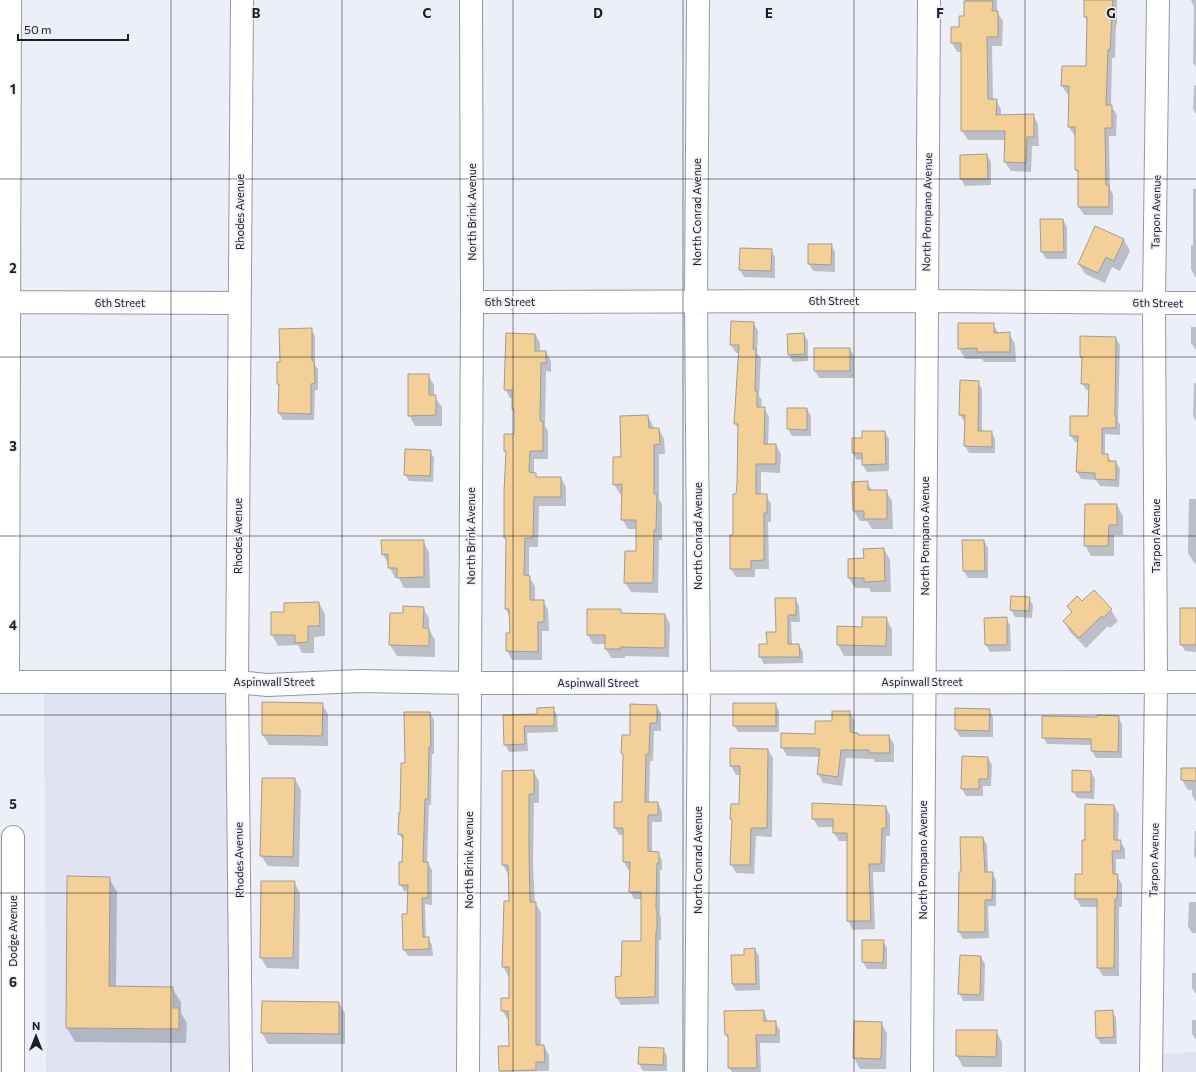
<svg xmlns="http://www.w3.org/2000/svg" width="1196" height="1072" font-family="Commissioner,sans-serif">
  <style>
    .built { fill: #dfe3f3 }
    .shadow { fill: #0003 }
    .building { fill: #f2d097; stroke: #a19c94 }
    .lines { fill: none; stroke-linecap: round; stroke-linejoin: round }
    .minor-casing { stroke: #9698a1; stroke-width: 24 }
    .minor { stroke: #fff; stroke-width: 22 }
    .grid { fill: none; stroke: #1d1e21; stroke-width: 1; stroke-opacity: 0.55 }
    .labels { text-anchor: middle; stroke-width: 3; stroke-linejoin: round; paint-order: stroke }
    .street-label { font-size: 11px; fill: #1d1e21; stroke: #edeff8 }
    .grid-label { font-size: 13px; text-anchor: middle; font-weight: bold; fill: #1d1e21; stroke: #edeff8; stroke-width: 3; stroke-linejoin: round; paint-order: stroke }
  </style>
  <rect width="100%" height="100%" fill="#edeff8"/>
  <path class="built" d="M44 690 230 691 234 1072H46Z
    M0 833H5V1072H0Z
    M1196 1052V1072H1159V1054Z"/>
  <path class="shadow" d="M965 0H997V12L1003 21 1002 46H992L993 100H996L1001 109V116L1033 115 1038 124 1039 146H1032L1031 172 1011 171 1005 162 1006 140H968L962 131V52H957L952 43 965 17Z
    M1085 0H1117V25H1116L1115 58H1112L1111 106 1117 115 1116 136H1109L1110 189 1113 194V215H1084L1079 207V175L1076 170V135H1074L1069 127 1070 94H1067L1062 86 1087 67 1088 22 1085 17Z
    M1191 0H1196V67L1193 63 1194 7Z
    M1194 85 1196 86V114L1193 109Z
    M987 155 991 162V185L965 186 961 179V156Z
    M1193 189H1196V278L1191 269V245H1193Z
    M1042 220H1063L1067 227V259H1046L1042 252Z
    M1096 227 1124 240 1130 251 1120 271 1112 267 1105 283 1085 274 1079 264Z
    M809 245H831L835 252V272L813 271 809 264Z
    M771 250 775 257V278L744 277 740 270Z
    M753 322 758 331 757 353 761 358 759 396 762 400 761 408H764L769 417 768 445H776L781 454 780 473 761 472V495H766L771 504V522H768L769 569H755V577H736L731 569 737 495 739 430 735 423 739 353H736L731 345Z
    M993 324 999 334 1009 333 1015 344 1016 362H984L982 359H965L959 348Z
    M1191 327H1196V350L1191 343Z
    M311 329 315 336V365L318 369V390H315L314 420H283L279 413 280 387 278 384 281 363Z
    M535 334 540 343V352H546L551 361V372L546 371 545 426 548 431V459H534V474H535L537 478H561L566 487V506H539L538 547H529V577L535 586V601H543L548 610 549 631H542V660H512L507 651V634H511L510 618 506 609 507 454 505 451 515 435V413L512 409 513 398H510L505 389Z
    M804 334 808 341V361L793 362 789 355Z
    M1116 338 1120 345 1118 422 1120 424V435L1105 434V455H1107L1111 462H1116L1120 469 1119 487 1100 486 1096 480 1081 479 1077 472 1078 443 1075 442 1071 436 1089 417 1090 390H1086L1082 383 1083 360 1081 357Z
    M815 349H850L854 356V378H819L815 371Z
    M428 375 434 385V396L442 407V426H415L409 415Z
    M978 382 982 389V432H991L995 439V453H969L965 446 966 421H964L960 415Z
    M1194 383H1196V421L1193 416Z
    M807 409 811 416V436H792L788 429Z
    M648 416 653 426 654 429H659L664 439 665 454H659V499L662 504V540H659L658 593 631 592 625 583 637 552V529H628L622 519 623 494H620L614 484 622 458Z
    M885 432 889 439V471L867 472 863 465V459L857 460 853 453 863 439Z
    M430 451 434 458 433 482 409 481 405 474Z
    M867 482 872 491H886L892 501 893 529H872L867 521H860L854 511Z
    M1189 499H1196V563H1194L1188 553Z
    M1117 505 1123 516V535H1114V556H1091L1085 545Z
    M423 541 429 552 430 588H404L399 578H395L383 554Z
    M963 541H984L988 548V578H968L964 571Z
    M884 549 890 560 891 592H871L869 588H855L849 578 865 559Z
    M1094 592 1111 610 1118 621 1110 628 1108 626 1086 648 1070 632 1064 621 1072 613 1068 606 1082 603Z
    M1011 597 1029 598 1033 605 1032 618 1015 617 1011 610Z
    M795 599 799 606 800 622H791L792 645H799L803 652V663L764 664 760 657V645H768L777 633Z
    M319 603 325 614V636L314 637V653H302L298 645 278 646 272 635V613H285Z
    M423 608 429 618V629L435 640V657L397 656 390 645 391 614H404Z
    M1196 609V652L1185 651 1181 644Z
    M588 610H620L622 614 665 615 670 624 669 657 625 656V658H611L606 649V644H593L588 635Z
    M886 618 892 629V656H844L838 645V627L863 628Z
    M1006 618 1010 625 1011 651 990 652 986 645Z
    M322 704 328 714V746L269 745 263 735Z
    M775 704 779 711V732H738L734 725Z
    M657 706 661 713V731H654L653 761H650L649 803H658L662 811V822H652V853H658L662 860V870H660V915L661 917V940H659V1004L621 1005 617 998 622 977 642 942V899H634L630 891 631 870H628L624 862V835H619L615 828 623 803 624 757 622 753 631 736Z
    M553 708 557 715 558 732 527 733 528 751 509 752 505 745 504 716 538 715Z
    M989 710 993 717V737H960L956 730Z
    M849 712 855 721 854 734H858L859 736H889L894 744V762H875L873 759 846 758 842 786 823 783 818 774 820 757 787 756 782 747 816 735Z
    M430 713 434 720V754H432L431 805H429L427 863H428L432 870V905L425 904 426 938H428L432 945 433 956H408L404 950 408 915 409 892 404 891 400 884 403 863 404 841 399 834 406 764Z
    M1118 717 1122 724V758H1096L1092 751V745L1047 744 1043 737 1098 719Z
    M768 750 773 758 772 837 756 836 754 874 736 873 731 864 733 822 731 819 740 805 741 775H736L731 766Z
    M988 758 992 765 991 786H983V796H966L962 789Z
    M1196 769V802L1192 795V790H1188L1182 780Z
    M533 771 539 781V803H534L533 864 535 903 541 912V1046H544L549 1055V1071L501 1072 500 1071 510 1047 509 1020H508L502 1010 510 999V976H508L503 966 510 902V874H508L503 865Z
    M1091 772 1095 779 1094 799 1077 798 1073 791Z
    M295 779 301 790 299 867 268 866 261 856Z
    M1114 806 1119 814 1118 841H1120L1125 849V859H1116V875L1122 884V907H1119V976H1103L1098 968V907H1081L1076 898 1083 875 1086 841Z
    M886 807 890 815V836H886L885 872H873L875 929 853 930 848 921V841H839L834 833V827H818L813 818Z
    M1195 831H1196V859L1194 856Z
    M983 838 987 845 988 873H992L996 880V906H988L989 938 963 939 959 932 962 873Z
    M109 878 117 892 116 987 172 988 181 1002V1013L187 1023 186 1043 75 1042 67 1028Z
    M294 882 300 893 299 969 267 968 261 958Z
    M1189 902H1196V933H1192L1188 926Z
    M883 941 887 948V969H867L863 962Z
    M755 949 759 956 760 990 736 991 732 984 745 956Z
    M981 957 985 964 984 1001H963L960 994Z
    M1192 973H1196V994L1192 988Z
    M263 1002 339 1003 345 1013V1044H268L262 1033Z
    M764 1011 768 1022H775L780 1030V1043H760L761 1072H732L729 1068V1040L726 1035V1012Z
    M1112 1011 1116 1018 1117 1044H1101L1097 1038Z
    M1192 1020H1196V1040L1192 1034Z
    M855 1022 881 1023 887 1033 886 1069H860L854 1058Z
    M996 1031 1002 1042V1067H963L957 1056Z
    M663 1049 667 1056V1071H643L639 1064Z"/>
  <path class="building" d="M1084 0H1113L1110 50H1108L1106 105H1112V128H1105L1106 185H1109V207H1078V170H1075V127H1068L1069 86H1061L1062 66H1086L1087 17H1084Z
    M964 1H993L992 11H998V37H987L988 99H997L996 115 1034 114V137H1027L1026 163 1004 162 1005 131H961V43H951V27H959V16H964Z
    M987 154 988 179H960V155Z
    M1040 219H1063L1064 252H1041Z
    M1095 226 1124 239 1114 261 1106 257 1098 273 1078 264Z
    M808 244H832L831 265 808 264Z
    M740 248 772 249 771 271 739 270Z
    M731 321 754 322 753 349H756L755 391H757V407H765L764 444H776V464H756V494H767V513H764V560L751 561V569H730V535H733V494H736L737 484 738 424H734L739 345H730Z
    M958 323H994V333L1010 332V352H977V348L958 349Z
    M312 328V361H314L315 383 311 384V414L278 413 279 384H277V362H280L279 329Z
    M506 333 535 334V351H546V363H541L540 421H543V451H530L529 472 536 473V477H561V497H534L533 538H525L524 575 530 576V600H544V622H538V652L506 651V633H510L509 609H505L506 538H504V492L506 451H504V434H514V409H512V390H504Z
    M804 333 805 354 788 355 787 334Z
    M1080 336 1116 337 1115 416 1116 417V428H1102V454H1108V461H1116V480L1095 479V473L1076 472 1078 436H1070V416H1088L1089 384H1081L1082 357H1080Z
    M814 348H850V371H814Z
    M408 374H429V395H436V415L408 416Z
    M960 380 979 381 978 431H992V447L964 446 965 415H959Z
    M787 408H807V430L787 429Z
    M648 415 649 428H659L660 444 654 445V494H657L656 530H654L653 583H624L625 551H636V520H621L622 484 613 485V457H621L620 416Z
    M862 431H885L886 464 862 465V453H852V438H862Z
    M405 449 431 450 430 476 404 475Z
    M868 481V490H887V519H864V511H853L852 482Z
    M1085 504H1117V525H1109L1108 546H1084Z
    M381 540H424V577L397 578V568H388V554L382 555Z
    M962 540H984L985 571H963Z
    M884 548 885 581 864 582V578H848V559L864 558 863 549Z
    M1094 590 1112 609 1103 618 1102 616 1079 638 1063 621 1072 612 1067 606 1077 596 1082 601Z
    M1011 596 1030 597 1029 611 1010 610Z
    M775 598H796V615H788V644H799L800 657H759V644H767L766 632H776Z
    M319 602 320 626H308V642L295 643V635H271V612H284V603Z
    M403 606 424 607 423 628H429V646L389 645 390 613H403Z
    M1180 608H1196V645H1180Z
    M587 609H621V613L665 614V648L621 647V649H605V635H587Z
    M862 617H887L886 646 837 645V626L862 627Z
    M1007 617V645H985L984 618Z
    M262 702 323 703 322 736 262 735Z
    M733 703H776V726H733Z
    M630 704 657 705V723H650L649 754H646L645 802H658V815H648V851L659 852V863H657L656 909H657V932H656L655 997 616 998 615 977 621 976 622 941H641V892H629L630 862H623V828H614V802H622L623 754 621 753 622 735H630Z
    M554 707V726H524L525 744 504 745 503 715 537 714V708Z
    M955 708 990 709 989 731 955 730Z
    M832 711H850V732L858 733V735H889L890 753H869V750H841L838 777 817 774 820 749H815V748H781V733L815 734V721H832Z
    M404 712H430L431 747H429L428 799H425L423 862H428V898H422L423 937H429V949L403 950 402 914H407L408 885H399V862H402L403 835 398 834 399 812 400 813 401 763H405Z
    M1097 715 1119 716 1118 752 1091 751V739L1042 738V716L1097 717Z
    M730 748 768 749 767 828H751L750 865H730L732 819H730L731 804H739L740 766H730Z
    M962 756 988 757V779H979V789H961Z
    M1181 768H1196V781L1181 780Z
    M534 770V794H529V854L530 902H536V1045H544L545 1062H536V1070L499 1071 498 1046H509L508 1011H501V998H509V967H502L504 901H509L508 865H502V771Z
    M1072 770 1091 771V792H1072Z
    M262 778H295L293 857 260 856Z
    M812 803 886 806V828H882L881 864H869L871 921H847V833H833V819H812Z
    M1085 804 1114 805V840H1121V851H1112L1113 874H1118L1117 899H1115L1114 968H1097V899H1075V874H1082V840H1085Z
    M960 837H983L985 872H993L992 900H985V932H958L959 872H961Z
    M67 876 110 877 109 986 173 987V1008H179V1029L66 1028Z
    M261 881H295L293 958H260Z
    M862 940H884L883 963 862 962Z
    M755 948 756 984H732L731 955H744V949Z
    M960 955 981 956 980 995 958 994Z
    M262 1001 339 1002V1034L261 1033Z
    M764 1010V1021H776V1035H756L757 1068H728V1035H725L724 1011Z
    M1113 1010 1114 1037 1096 1038 1095 1011Z
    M854 1021 882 1022 881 1059 853 1058Z
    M956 1030H997L996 1057 956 1056Z
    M639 1047 664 1048 663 1065 638 1064Z"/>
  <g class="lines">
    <g class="minor-casing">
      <path id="minor" d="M0 302 239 303
        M472 302 926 301 1196 303
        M0 682H237L267 685 360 681 470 683 1196 682
        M8 682 10 0
        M13 1072V837
        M241 1072 237 682 242 0
        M468 1072 472 302 471 0
        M696 1072 699 682 696 301 698 0
        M922 1072 929 0
        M1151 1072 1156 682 1154 302 1158 0"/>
    </g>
    <use href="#minor" class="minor"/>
  </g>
  <path class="grid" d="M171 0V1072M342 0V1072M513 0V1072M683 0V1072M854 0V1072M1025 0V1072M0 179H1196M0 357H1196M0 536H1196M0 715H1196M0 893H1196"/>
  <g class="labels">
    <g class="street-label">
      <text transform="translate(240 212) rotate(-90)" y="4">Rhodes Avenue</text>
      <text transform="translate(472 212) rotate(-90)" y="4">North Brink Avenue</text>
      <text transform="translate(697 212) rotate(-90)" y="4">North Conrad Avenue</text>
      <text transform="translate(927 212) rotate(-89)" y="4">North Pompano Avenue</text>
      <text transform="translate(1156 212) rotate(-89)" y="4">Tarpon Avenue</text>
      <text x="834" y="305">6th Street</text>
      <text x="510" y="306">6th Street</text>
      <text x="120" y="307">6th Street</text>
      <text transform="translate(1158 303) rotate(1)" y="4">6th Street</text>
      <text transform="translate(238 536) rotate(-90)" y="4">Rhodes Avenue</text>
      <text transform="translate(471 536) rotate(-90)" y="4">North Brink Avenue</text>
      <text transform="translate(698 536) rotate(-90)" y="4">North Conrad Avenue</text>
      <text transform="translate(925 536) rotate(-90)" y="4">North Pompano Avenue</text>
      <text transform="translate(1156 536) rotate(-90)" y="4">Tarpon Avenue</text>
      <text x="274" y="686">Aspinwall Street</text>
      <text x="922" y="686">Aspinwall Street</text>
      <text x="598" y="687">Aspinwall Street</text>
      <text transform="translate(239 860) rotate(-91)" y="4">Rhodes Avenue</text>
      <text transform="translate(469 860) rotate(-90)" y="4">North Brink Avenue</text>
      <text transform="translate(698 860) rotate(-90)" y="4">North Conrad Avenue</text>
      <text transform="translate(923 860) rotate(-90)" y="4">North Pompano Avenue</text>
      <text transform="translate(1154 860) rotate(-89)" y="4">Tarpon Avenue</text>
      <text transform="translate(13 931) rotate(-90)" y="4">Dodge Avenue</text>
    </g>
  </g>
  <g class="grid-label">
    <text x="256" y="18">B</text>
    <text x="427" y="18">C</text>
    <text x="598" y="18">D</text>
    <text x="769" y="18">E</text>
    <text x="940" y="18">F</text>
    <text x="1111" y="18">G</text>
    <text x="13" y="94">1</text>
    <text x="13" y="273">2</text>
    <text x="13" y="451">3</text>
    <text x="13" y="630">4</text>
    <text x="13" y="809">5</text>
    <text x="13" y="987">6</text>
  </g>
  <g transform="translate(36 1036)" stroke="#edeff8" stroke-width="3" paint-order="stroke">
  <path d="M0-3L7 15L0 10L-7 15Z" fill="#1d1e21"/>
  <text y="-6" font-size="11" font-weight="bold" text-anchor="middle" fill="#1d1e21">N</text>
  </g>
  <path d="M18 34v6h110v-6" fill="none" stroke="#1d1e21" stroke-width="2"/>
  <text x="24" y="34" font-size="12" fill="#1d1e21" stroke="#edeff8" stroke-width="3" paint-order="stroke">50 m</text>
</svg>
